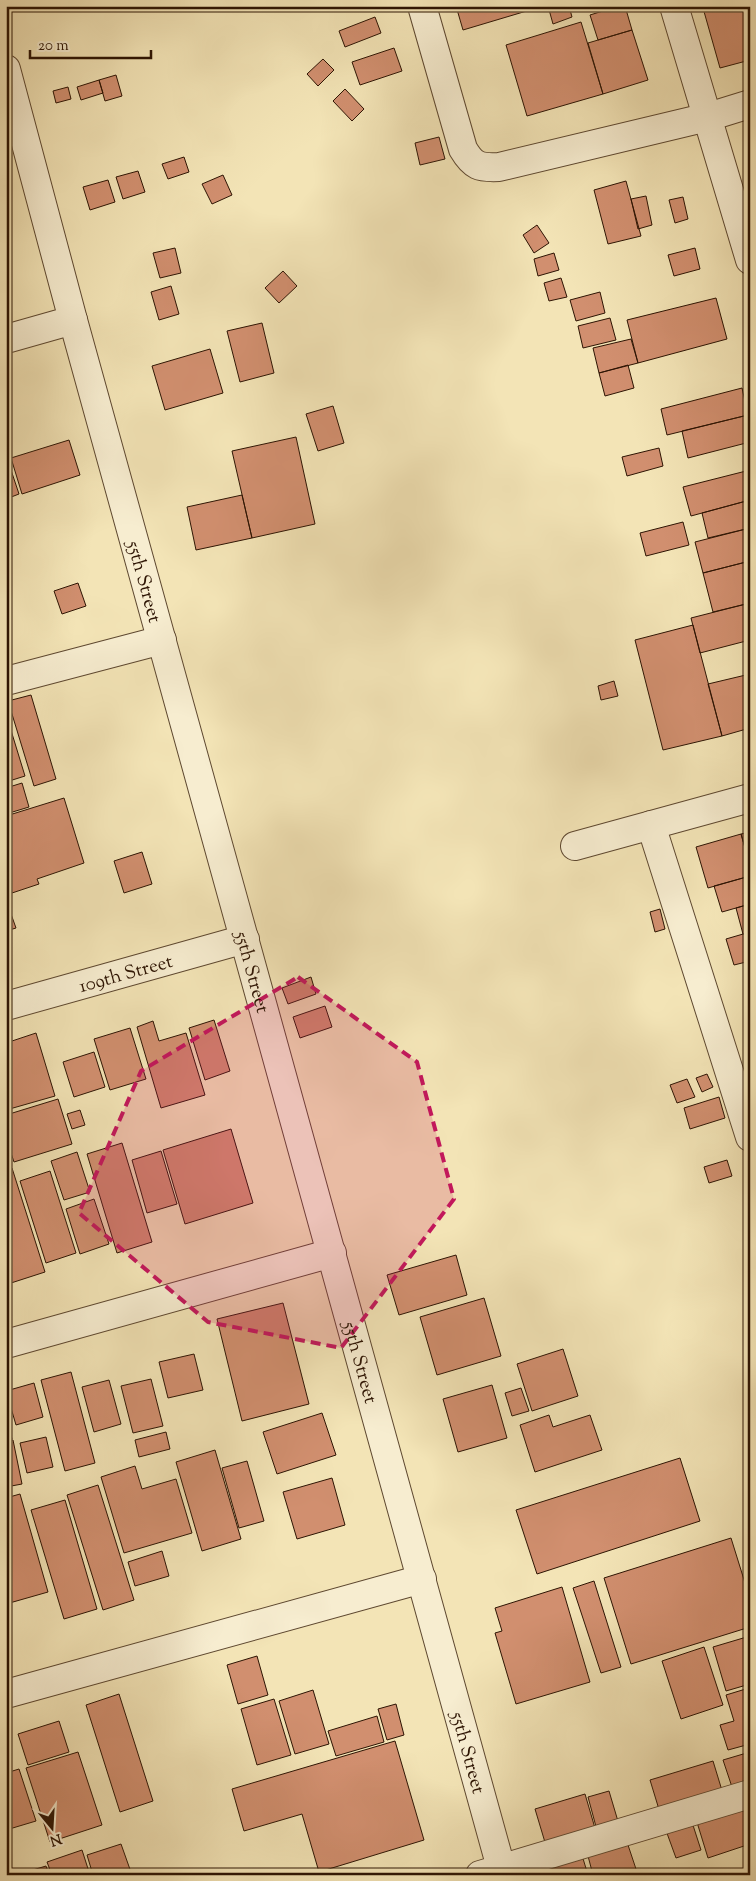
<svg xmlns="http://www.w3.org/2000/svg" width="756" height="1881" font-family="'Sorts Mill Goudy',serif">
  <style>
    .building { fill: #d18f6f; stroke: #2d1403 }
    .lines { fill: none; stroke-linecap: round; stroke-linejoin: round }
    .street-casing { stroke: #5e4830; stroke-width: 30 }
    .street { stroke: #f7edd0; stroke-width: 28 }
    .marked { fill: #c2185b; fill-opacity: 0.2; stroke: #c2185b; stroke-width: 4; stroke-dasharray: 10 6; stroke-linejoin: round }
    .labels { text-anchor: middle; stroke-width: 4; stroke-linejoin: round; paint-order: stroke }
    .street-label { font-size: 19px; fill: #2d1403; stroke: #f7edd0 }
  </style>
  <rect width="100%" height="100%" fill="#f3e4b6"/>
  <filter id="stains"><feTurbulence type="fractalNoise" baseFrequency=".004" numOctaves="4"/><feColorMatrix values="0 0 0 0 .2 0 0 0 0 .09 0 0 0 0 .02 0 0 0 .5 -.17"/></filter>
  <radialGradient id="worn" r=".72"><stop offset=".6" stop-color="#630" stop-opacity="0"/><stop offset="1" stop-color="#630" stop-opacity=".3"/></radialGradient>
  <path class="building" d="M456 6H528L530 10 463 30Z
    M548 6H569L572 17 553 24Z
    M619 6H625L632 30 598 40 590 15Z
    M710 6H750V60L720 68 703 8Z
    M375 17 381 33 345 47 339 31Z
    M581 22 603 94 527 116 506 45Z
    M632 30 648 80 603 94 588 43Z
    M394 48 402 71 360 85 352 62Z
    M323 59 334 70 318 86 307 74Z
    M116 75 122 96 105 101 99 80Z
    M99 80 103 93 81 100 77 87Z
    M68 87 71 99 56 103 53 91Z
    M345 89 364 109 352 121 333 101Z
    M439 137 445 159 420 165 415 143Z
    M184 157 189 172 168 179 162 164Z
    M138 171 145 192 123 199 116 177Z
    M223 175 232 195 212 204 202 184Z
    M108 180 115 202 90 210 83 187Z
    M626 181 641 236 608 244 594 190Z
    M646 196 652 225 638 229 631 199Z
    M683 197 688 219 675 223 669 200Z
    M537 225 549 243 534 253 523 235Z
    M175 248 181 273 160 278 153 253Z
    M695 248 700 269 674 276 668 255Z
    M554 253 559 270 538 276 534 259Z
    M283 271 297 286 279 303 265 288Z
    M561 278 567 297 549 301 544 283Z
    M171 286 179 314 159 320 151 292Z
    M600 292 605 313 576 321 570 300Z
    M716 298 727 339 638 363 627 320Z
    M610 318 616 340 583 348 578 326Z
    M262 323 274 373 240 382 227 331Z
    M631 339 638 363 599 373 593 348Z
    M210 349 223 393 165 410 152 366Z
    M628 365 634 388 605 396 599 373Z
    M742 388 748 415 667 435 661 409Z
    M333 406 344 443 318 451 306 414Z
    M748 415 750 442 688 458 682 431Z
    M296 437 315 524 252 538 232 451Z
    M69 440 80 475 22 494 11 458Z
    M659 448 663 466 627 476 622 457Z
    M11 470 19 494 6 499V472Z
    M750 470V500L691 516 683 487Z
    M242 495 252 538 196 550 187 507Z
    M750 500V528L708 538 702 513Z
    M683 522 689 545 646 556 640 533Z
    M750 528V561L703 573 695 542Z
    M750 561V603L713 612 703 573Z
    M78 583 86 606 62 614 54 591Z
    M750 603V640L700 653 691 618Z
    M693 625 722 736 663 750 635 640Z
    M750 674V728L722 736 708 684Z
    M614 681 618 696 601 700 598 686Z
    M31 695 56 779 34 786 8 701Z
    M6 714 25 776 6 782Z
    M22 783 29 807 6 814V788Z
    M64 798 84 863 37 879 39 884 12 893 6 875V816Z
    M750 832V865L741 834Z
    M741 834 750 865V876L708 888 696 847Z
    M142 852 152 884 124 893 114 861Z
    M750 876V904L722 912 714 886Z
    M6 900 16 928 6 931Z
    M750 904V932L743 934 736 908Z
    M660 909 665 929 655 932 650 912Z
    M750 932V961L734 965 726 939Z
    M311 977 316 994 288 1004 282 988Z
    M325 1006 332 1027 300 1038 293 1017Z
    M214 1020 230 1071 205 1080 189 1028Z
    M153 1021 159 1041 186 1033 205 1095 161 1108 137 1027Z
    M130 1028 146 1079 110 1090 94 1039Z
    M36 1033 55 1096 6 1110V1043Z
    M94 1052 105 1087 74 1097 63 1062Z
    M707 1074 713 1087 702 1092 696 1078Z
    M687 1079 695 1097 677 1103 670 1085Z
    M719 1097 725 1118 690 1129 684 1108Z
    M58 1099 72 1144 14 1162 6 1138V1115Z
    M80 1110 85 1125 72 1129 67 1114Z
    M231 1129 253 1203 185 1224 163 1150Z
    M122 1143 152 1242 117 1253 87 1154Z
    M161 1151 177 1204 147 1213 132 1160Z
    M77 1152 90 1192 64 1200 51 1161Z
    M727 1160 732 1176 709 1183 704 1167Z
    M12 1168 45 1272 11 1283 6 1268V1170Z
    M50 1171 76 1253 46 1263 20 1181Z
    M94 1199 109 1244 80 1254 66 1209Z
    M456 1255 467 1295 399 1315 387 1275Z
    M484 1298 501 1356 437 1375 420 1317Z
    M283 1303 309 1404 242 1421 217 1319Z
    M563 1349 578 1396 532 1411 517 1364Z
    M194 1354 203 1390 168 1398 159 1362Z
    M71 1372 95 1463 65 1471 41 1380Z
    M151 1379 163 1426 133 1433 121 1386Z
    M109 1380 121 1424 94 1432 82 1387Z
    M34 1383 43 1417 16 1425 6 1391Z
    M492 1385 507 1438 458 1452 443 1399Z
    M521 1388 529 1411 512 1416 505 1393Z
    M322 1413 336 1455 277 1474 263 1432Z
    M549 1415 553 1427 590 1415 602 1450 535 1472 520 1425Z
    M6 1416 12 1439 6 1441Z
    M166 1432 170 1449 139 1457 135 1440Z
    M46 1437 53 1467 27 1473 20 1443Z
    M13 1440 22 1484 6 1487V1442Z
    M215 1450 241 1539 202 1551 176 1462Z
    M680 1458 700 1521 537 1574 516 1510Z
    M247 1461 264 1521 239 1528 222 1468Z
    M135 1466 142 1489 176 1479 192 1533 124 1553 101 1477Z
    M332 1478 345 1525 297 1539 283 1492Z
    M98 1485 134 1600 103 1610 67 1495Z
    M20 1494 48 1592 6 1604V1498Z
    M65 1500 97 1609 64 1619 31 1510Z
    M731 1538 750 1599V1627L631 1664 604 1578Z
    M162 1551 169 1576 135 1586 128 1562Z
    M594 1581 621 1667 601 1673 573 1588Z
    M562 1587 590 1682 516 1704 495 1633 502 1631 495 1608Z
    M750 1636V1684L726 1691 713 1647Z
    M704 1647 723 1705 681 1719 662 1661Z
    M257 1656 268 1695 238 1704 227 1665Z
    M749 1688 750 1744 728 1750 720 1725 734 1721 726 1695Z
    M313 1690 329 1744 295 1754 279 1701Z
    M119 1694 153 1801 120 1812 86 1705Z
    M274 1699 291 1755 257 1765 241 1709Z
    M396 1704 404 1735 387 1740 378 1709Z
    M377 1716 384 1742 336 1756 328 1731Z
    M59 1721 69 1752 28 1765 18 1734Z
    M395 1741 424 1840 319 1872 302 1814 244 1831 232 1789Z
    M78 1752 102 1825 50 1842 26 1768Z
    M750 1752V1785L733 1790 723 1760Z
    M713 1761 724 1797 661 1816 650 1780Z
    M19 1769 36 1821 6 1830V1773Z
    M609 1791 620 1828 598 1834 588 1797Z
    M585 1794 597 1835 547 1849 535 1809Z
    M746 1804 750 1814V1844L708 1858 696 1819Z
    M690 1816 701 1850 676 1858 664 1825Z
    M121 1844 132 1875H93L87 1855Z
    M628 1845 638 1875H593L588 1856Z
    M82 1850 90 1875H52L47 1862Z
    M581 1852 588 1875H550L546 1862Z
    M46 1866 49 1875H16Z"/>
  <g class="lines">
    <g class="street-casing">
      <g id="street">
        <path d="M422 6 463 149C473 166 479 168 499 167L708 117 750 104"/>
        <path d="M674 6 750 260"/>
        <path id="s1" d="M6 69 73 320 503 1875"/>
        <path d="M6 339 73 320"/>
        <path d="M6 681 162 640"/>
        <path d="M651 825 750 1137"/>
        <path d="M575 846 750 798"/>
        <path id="s2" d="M6 1006 245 939"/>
        <path d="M6 1344 332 1253"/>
        <path d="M6 1694 422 1579"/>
        <path d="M480 1875 750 1794"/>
      </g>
    </g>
    <use href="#street" class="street"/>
  </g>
  <path class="marked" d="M298 977 417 1062 454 1199 341 1348 208 1322 79 1213 141 1071Z"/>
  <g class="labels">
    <g class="street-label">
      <text dy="7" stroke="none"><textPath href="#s1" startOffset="531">55th Street</textPath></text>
      <text dy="7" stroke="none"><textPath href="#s1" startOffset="936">55th Street</textPath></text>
      <text dy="7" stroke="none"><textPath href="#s2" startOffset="124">109th Street</textPath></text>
      <text dy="7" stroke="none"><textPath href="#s1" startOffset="1341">55th Street</textPath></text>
      <text dy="7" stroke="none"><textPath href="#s1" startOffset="1746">55th Street</textPath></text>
    </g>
  </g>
  <rect width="756" height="1881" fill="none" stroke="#f3e4b6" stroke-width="25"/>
  <rect x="8" y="8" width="741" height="1866" fill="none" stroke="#2d1403" stroke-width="2.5"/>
  <rect x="12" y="12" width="731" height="1856" fill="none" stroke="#2d1403"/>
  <g transform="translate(52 1828) rotate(162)" stroke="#f7edd0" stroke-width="4" paint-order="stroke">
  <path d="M0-4L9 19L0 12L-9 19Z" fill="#2d1403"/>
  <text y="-8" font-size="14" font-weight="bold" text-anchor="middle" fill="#2d1403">N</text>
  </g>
  <path d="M30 50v8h121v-8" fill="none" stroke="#2d1403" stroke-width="2.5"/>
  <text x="38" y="50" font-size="15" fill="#2d1403" stroke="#f7edd0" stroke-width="4" paint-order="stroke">20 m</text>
  <rect width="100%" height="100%" filter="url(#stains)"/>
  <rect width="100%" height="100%" fill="url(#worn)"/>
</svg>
